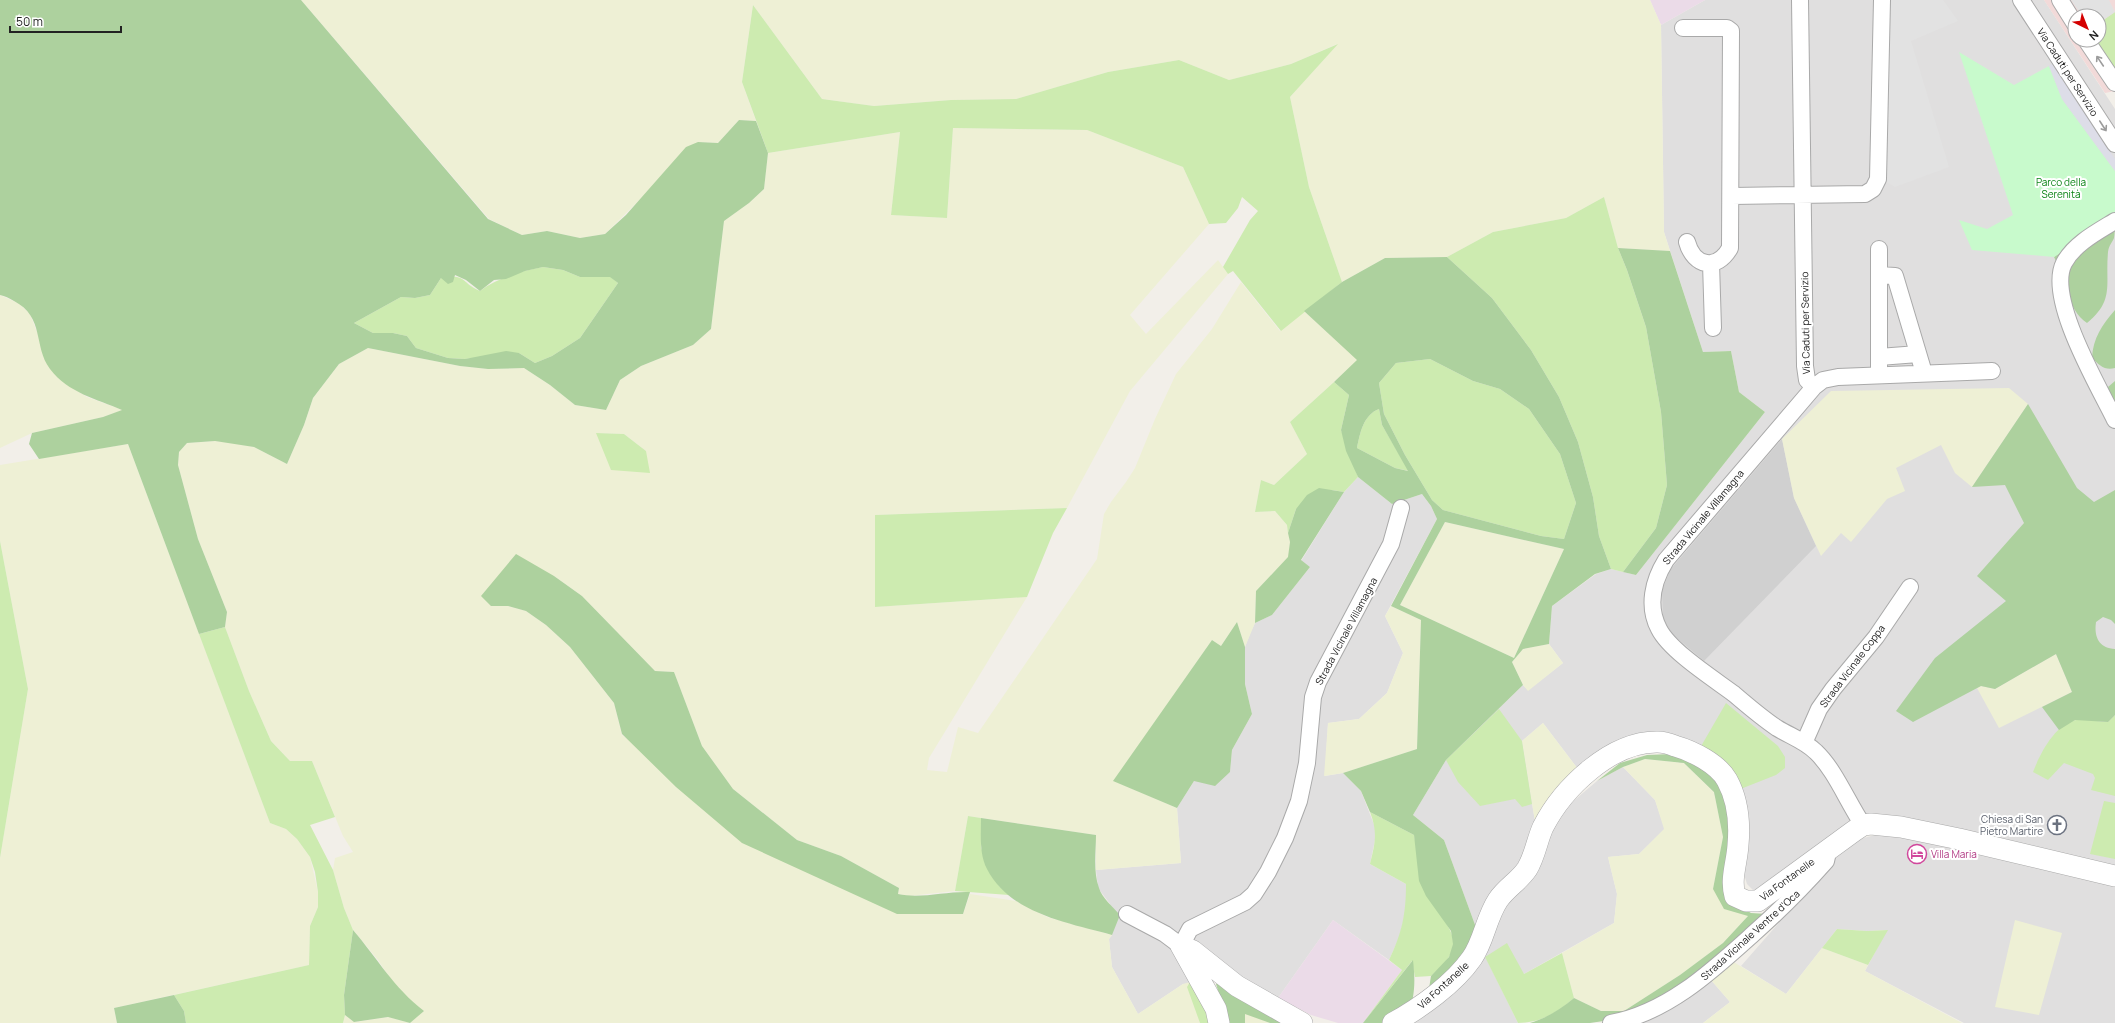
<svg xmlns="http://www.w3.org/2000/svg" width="2115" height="1023" font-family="Manrope,sans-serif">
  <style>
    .residential { fill: #e0dfdf }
    .commercial { fill: #f2dad9; fill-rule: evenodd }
    .industrial { fill: #ebdbe8 }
    .religious { fill: #d0d0d0 }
    .farmland { fill: #eef0d5; fill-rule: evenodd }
    .grass { fill: #cdebb0 }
    .forest { fill: #add19e; fill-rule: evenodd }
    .park { fill: #c8facc }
    .parking { fill: #e2e2e2 }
    .plaza { fill: #dddde8 }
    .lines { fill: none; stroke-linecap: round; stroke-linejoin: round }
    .minor-casing { stroke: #a9a9a9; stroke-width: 18 }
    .tertiary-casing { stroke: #a9a9a9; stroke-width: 22 }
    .minor { stroke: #fff; stroke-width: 16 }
    .tertiary { stroke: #fff; stroke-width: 21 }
    .oneway { stroke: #9c9c9c }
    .labels { text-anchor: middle; stroke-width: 4; stroke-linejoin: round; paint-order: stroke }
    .street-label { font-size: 10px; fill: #222; stroke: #fff }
    .park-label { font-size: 10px; fill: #0c8416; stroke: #fff }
    .worship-label { font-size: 10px; fill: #5b616d; stroke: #fff; text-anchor: end }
    .hotel-label { font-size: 10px; fill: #b23c85; stroke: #fff; text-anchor: start }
  </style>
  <rect width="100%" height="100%" fill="#f2efe9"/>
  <path class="residential" d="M1705 0H2044L2115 109V1023H1964L1865 971 1887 930 1867 931 1837 929 1786 994 1741 966 1827 868 1836 856 1860 839 1886 832 1900 817 1765 888 1753 890 1747 884 1743 871 1746 824 1651 737 1581 773 1543 723 1522 741 1537 834 1478 933 1444 840 1413 815 1446 760 1523 685 1528 690 1563 663 1549 644 1552 606 1596 574 1611 569 1636 575 1765 412 1739 392 1731 351 1703 352 1664 232 1661 25Z
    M1358 477 1392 504 1422 494 1431 506 1437 519 1385 616 1403 653 1387 693 1359 719 1328 723 1325 776 1343 773 1361 791 1375 827V840L1370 864 1406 884V911L1399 938 1389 960 1333 920 1278 998 1205 969 1195 983 1183 984 1138 1014 1112 967 1109 939 1112 935 1110 904 1098 888 1096 870 1181 863 1177 808 1194 781 1230 772 1232 750 1252 714 1245 684V647L1251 631 1255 623 1272 615 1310 567 1301 561 1344 492Z
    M1623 767 1655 800 1665 829 1639 854 1608 857 1617 894 1614 923 1524 974 1485 956 1518 1023H1407L1489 933 1545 846 1564 809 1597 781Z
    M1711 980 1730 1002 1703 1023H1638Z"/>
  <path class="commercial" d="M2044 0H2115V91L2105 93ZM2075 16H2099V40H2075Z"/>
  <path class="industrial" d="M1650 0H1705L1661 25Z
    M1333 920 1402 970 1363 1023H1338L1311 1015 1278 998Z"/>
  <path class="religious" d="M1782 439 1794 498 1816 546 1704 661 1672 634 1663 618 1662 591 1670 570Z"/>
  <path class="farmland" d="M301 0H1650L1661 25 1664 232 1670 251 1618 248 1604 197 1566 218 1493 232 1447 257 1385 258 1342 282 1309 187 1290 97 1337 44 1291 64 1229 80 1179 60 1108 72 1016 99 951 100 874 106 822 99 753 5 742 82 756 121 739 120 718 143 698 142 605 234 580 238 547 231 522 235 489 219Z
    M953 128 1087 130 1183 167 1209 224 1130 315 1146 334 1218 260 1228 274 1130 391 1067 508 875 515V607L1027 597 929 758 927 770 947 772 958 727 978 733 1097 559 1104 514 1111 502 1126 482 1135 468 1155 419 1176 374 1212 329 1241 282 1280 331 1304 311 1358 360 1290 422 1307 454 1274 485 1261 480 1255 512 1275 511 1287 525 1290 542 1289 557 1256 591 1255 623 1245 647 1237 622 1221 646 1212 640 1114 781 1177 808 1181 863 1096 870V835L968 816 955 891 909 896 898 894 899 888 841 856 797 840 733 789 702 746 674 672 655 671 582 596 554 576 491 606H508L526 611 546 625 570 647 614 703 622 735 824 881 963 914 970 894 1016 901 1047 917 1112 935 1109 939 1112 967 1138 1014 1183 984 1190 982 1200 1023H343L345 1015 355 1022 389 1017 410 1023 423 1011 405 997 391 980 378 960 353 930 344 908 333 870 335 858 353 852 343 836 312 761H290L271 741 249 691 225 627 227 612 198 539 178 465 179 452 187 443 215 441 234 443 254 447 287 464 304 425 313 398 339 364 368 348 460 366 488 369 524 368 550 385 575 405 606 410 620 380 641 366 693 345 711 329 724 221 749 203 764 189 768 153 900 132 891 215 947 218ZM597 433 624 434 646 451Z
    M0 295 20 304 30 314 39 337 68 385 87 397 123 410 103 417 32 433 0 448Z
    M2009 388 2028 404 1972 487 1955 473 1941 445 1896 468 1905 491 1887 499 1851 542 1841 533 1821 556 1794 498 1782 439 1831 391Z
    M128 444 270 823 286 829 297 839 310 857 318 892V907L310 926 309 965 114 1008 117 1023H0V858L28 689 0 541V465Z
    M1445 522 1564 549 1514 658 1400 605Z
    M1391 606 1421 620 1417 749 1343 773 1324 776 1328 723 1359 719 1387 693 1403 653 1385 616Z
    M1549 644 1563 663 1528 691 1523 685 1512 662 1523 649Z
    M2056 654 2072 692 1999 728 1977 688 1981 686 1995 689Z
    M1543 723 1581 773 1537 834 1522 741Z
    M1645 759 1684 763 1714 792 1723 837 1713 889 1748 916 1723 943 1680 975 1624 1011H1601L1574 998 1562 953 1614 923 1617 894 1608 857 1639 854 1664 829 1655 800 1623 767Z
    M2015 920 2062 933 2039 1015 1995 1007Z
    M1822 948 1868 965 1865 971 1962 1023H1703L1730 1002 1711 980 1732 961 1786 994Z
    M1245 1013 1270 1023H1245Z"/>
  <path class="grass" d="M753 5 822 99 874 106 951 100 1016 99 1108 72 1179 60 1229 80 1291 64 1338 44 1290 97 1309 187 1342 282 1281 331 1233 271 1228 274 1223 267 1250 220 1258 211 1242 197 1238 208 1226 223 1209 224 1183 167 1087 130 953 128 947 218 891 215 900 132 768 153 742 82Z
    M2115 12V75L2092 40H2099V23Z
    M1604 197 1618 248 1627 270 1646 327 1661 412 1667 485 1656 528 1623 572 1611 569 1599 536 1593 497 1578 442 1559 397 1531 350 1492 298 1447 257 1493 232 1566 218Z
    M543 267 563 270 580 277H611L618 283 580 338 552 356 535 363 519 353 465 359 448 358 416 348 407 336 393 333H373L354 323 401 297 415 298 430 295 441 278C467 273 461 283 480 291 497 278 521 271 543 267Z
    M1430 359 1473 381 1500 389 1529 409 1560 454 1576 503 1564 539 1541 536 1443 510 1432 500 1405 455 1384 414 1379 383 1396 363Z
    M1334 382 1349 395 1341 430 1358 477 1344 492 1332 490 1296 509 1288 533 1287 525 1275 511 1255 512 1261 480 1274 485 1307 454 1290 422Z
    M1379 409 1382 425 1409 471 1395 468 1357 448C1360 434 1363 415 1379 409Z
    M596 433 624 434 646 451 650 473 611 470Z
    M1067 508 1053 533 1027 597 875 607V515Z
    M0 541 28 689 0 858Z
    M225 627 249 691 271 741 290 761H312L335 817 310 825 333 870 344 908 353 930 344 995 345 1015 343 1023H186L184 1011 174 995 309 965 310 926 318 907V892L315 872 310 857 297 839 286 829 270 823 199 634Z
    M1726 703 1778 746 1785 757V768L1776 775 1738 790 1700 748Z
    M1499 709 1522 741 1532 804 1522 807 1515 799 1480 806 1458 782 1446 760Z
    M2115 715V796L2091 790 2095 778 2093 774 2064 763 2048 780 2033 772C2040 754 2055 724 2076 720 2086 719 2098 722 2108 722Z
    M2104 801 2115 803V859L2090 854Z
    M1370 812 1414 835C1418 861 1427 890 1440 913 1445 923 1454 932 1453 944 1453 957 1440 968 1431 976L1415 977 1412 961 1363 1023 1402 970 1389 960C1402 933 1406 914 1406 884L1370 864C1375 843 1378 833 1370 812Z
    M968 816 981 818V848L999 886 1009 895 955 891Z
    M1837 929 1867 931 1888 930 1868 965 1822 948Z
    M1507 943 1524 974 1562 953 1574 998C1558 1012 1541 1023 1518 1023L1485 957Z
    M1190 982 1212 1023H1200L1187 987Z"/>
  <path class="forest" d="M0 0H301L488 219 522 235 547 231 580 238 605 234 626 215 686 147 698 142 718 143 739 120 756 121 768 153 764 189 749 203 724 221 711 329 693 345 641 366 620 380 606 410 575 405 550 385 524 368 488 369 460 366 368 348 339 364 313 398 304 425 287 464 254 447 215 441 187 443 179 452 178 465 198 539 227 612 225 627 199 634 128 444 39 459 29 444 32 433 103 417 122 410C97 399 68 393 50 369 33 346 45 317 14 301 9 298 5 296 0 295ZM543 267 563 270 580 277H610L618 283 580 338 552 356 535 363 519 353 506 351 465 359 448 358 416 348 407 336 393 333H373L354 323 401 297 415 298 430 295 441 278 448 284 453 282 455 275 466 280 480 291 494 280 506 279 525 271Z
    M2115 216C2115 222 2115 233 2114 238 2112 243 2109 245 2108 252 2105 285 2115 300 2087 323 2067 310 2066 279 2054 257Z
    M1618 248 1670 251 1703 352 1731 351 1739 392 1765 412 1636 575 1623 572 1656 528 1667 485 1661 412 1646 327 1627 270Z
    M1447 257 1492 298 1531 350 1559 397 1578 442 1593 497 1599 536 1611 569 1595 574 1552 606 1549 644 1523 649 1512 662 1523 685 1446 760 1413 815 1444 840 1478 933 1471 952 1428 995 1431 976 1449 957 1453 944 1451 931 1426 896 1419 881 1414 835 1370 812 1361 791 1343 773 1417 749 1421 620 1391 606 1437 519 1431 506 1422 494 1392 504 1358 477 1346 451 1341 430 1349 395 1334 382 1357 360 1304 311 1342 282 1385 258ZM1430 359 1473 381 1500 389 1529 409 1560 454 1576 503 1564 539 1541 536 1443 510 1432 500 1405 455 1384 414 1379 383 1396 363ZM1379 409 1382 425 1408 471 1395 468 1357 448C1360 434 1363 415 1379 409ZM1445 522 1564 549 1514 658 1400 605Z
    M2115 310V368C2105 371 2099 365 2092 358 2093 338 2102 325 2115 310Z
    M2115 381V413L2108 387Z
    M2028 404 2077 488 2094 502 2115 490V624L2111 620 2103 617 2096 622C2094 636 2098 648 2115 649V715L2108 722 2075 720 2059 730 2042 707 2072 692 2056 654 1995 689 1981 686 1913 722 1896 711 1935 658 2006 601 1977 576 2024 523 2005 485 1972 487Z
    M1319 488 1344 492 1301 560 1310 567 1272 615 1255 623 1256 591 1288 557 1290 542 1288 533 1296 509 1307 495Z
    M516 554 554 576 582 596 655 671 674 672 702 746 733 789 797 840 841 856 899 888 898 894C921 899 946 891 970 892L963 914H897L742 843 676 787 622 734 614 703 570 647 546 625 526 611 508 606H491L481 596Z
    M1237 622 1245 647V684L1252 714 1232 750 1230 772 1215 786 1194 781 1177 808 1113 781 1212 640 1221 646Z
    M1672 754C1698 763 1711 771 1727 794L1739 906 1751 913 1767 914 1695 979 1624 1018 1590 1023H1530C1547 1018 1561 1009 1574 998L1601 1011H1624L1680 975 1723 943 1748 916 1724 909 1713 889 1723 837 1714 792 1684 763 1645 759 1623 767 1597 781 1620 763 1647 755Z
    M981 818 1096 835C1096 851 1093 872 1099 888 1102 898 1113 907 1120 915L1112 935C1069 923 1010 914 987 869 979 854 981 834 981 818Z
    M353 930C377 958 394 988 424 1011L410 1023 388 1017 354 1022 345 1015 344 995Z
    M1413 960C1416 987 1414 997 1407 1023H1363Z
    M1225 982 1294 1023H1270L1245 1014V1023H1228L1216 984Z
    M174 995 184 1011 186 1023H117L114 1008Z"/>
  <path class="park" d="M1959 52 2014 85 2049 66 2062 99 2115 171V216L2054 257 1972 250 1959 220 1987 229 2013 215Z"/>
  <path class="parking" d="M1889 0H1943L1958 21 1911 41 1949 167 1895 187 1884 181Z
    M2071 0H2109L2115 12 2099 23V16H2082Z"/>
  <path class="plaza" d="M2052 64 2115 159V171L2062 99 2049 66Z"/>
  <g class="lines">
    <g class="minor-casing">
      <path id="minor" d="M1800 0 1805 366 1807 380 1814 387
        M2021 0 2115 144
        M2060 0 2075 24
        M1683 28H1727L1731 31 1730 248C1717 271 1694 267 1687 242
        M2086 40 2115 83
        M1732 196 1865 194 1873 189 1878 179 1882 0
        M2115 221C2097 232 2074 244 2064 263 2046 298 2099 387 2115 420
        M1711 263 1713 328
        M1879 275 1895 276 1924 373
        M1879 357 1918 354
        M1879 375V249
        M1804 743 1819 709 1833 689 1876 637 1910 587
        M1863 825C1848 803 1835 770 1816 752 1805 741 1790 736 1777 728 1762 718 1748 706 1734 694 1714 679 1670 651 1659 629 1647 606 1653 581 1666 560L1814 387 1823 380 1838 377 1992 371
        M1127 914 1165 934 1181 946 1190 929 1245 902 1254 894 1268 872 1285 838 1299 801 1307 763 1313 697 1318 682 1391 544 1401 508
        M1611 1023C1667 1013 1712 971 1753 934 1779 911 1803 887 1826 861L1828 852"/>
    </g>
    <g class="tertiary-casing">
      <path id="tertiary" d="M1181 946 1193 951 1237 986 1302 1023
        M1181 946 1216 1009 1219 1023
        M1393 1023C1420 1008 1454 984 1472 958 1484 941 1486 918 1498 900 1506 888 1519 881 1527 869 1535 856 1537 840 1543 827 1563 788 1611 741 1658 742 1663 742 1670 744 1675 746 1693 751 1718 764 1727 780 1738 800 1740 823 1738 845 1737 863 1730 879 1735 896L1746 901H1758L1854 831 1863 825 1871 824 1901 827 1959 839 2115 876"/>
    </g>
    <use href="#minor" class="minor"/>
    <use href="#tertiary" class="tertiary"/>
  </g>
  <defs><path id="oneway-shaft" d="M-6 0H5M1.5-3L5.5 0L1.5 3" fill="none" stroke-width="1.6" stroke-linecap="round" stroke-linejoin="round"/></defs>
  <g class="oneway">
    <use href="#oneway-shaft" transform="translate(2100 61) rotate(-124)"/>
    <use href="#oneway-shaft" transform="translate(2103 126) rotate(57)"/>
  </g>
  <defs>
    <g id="church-ring" transform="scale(1)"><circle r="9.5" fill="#fff" stroke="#6b7280" stroke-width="1.5"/><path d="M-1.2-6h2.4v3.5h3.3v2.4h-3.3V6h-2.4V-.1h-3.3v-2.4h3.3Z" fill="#6b7280"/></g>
    <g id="hotel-ring" transform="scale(1)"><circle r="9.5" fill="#fff" stroke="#d1479c" stroke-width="1.5"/><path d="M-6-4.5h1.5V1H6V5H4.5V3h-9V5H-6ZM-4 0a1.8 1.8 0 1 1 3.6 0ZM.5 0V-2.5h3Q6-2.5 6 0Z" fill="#d1479c"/></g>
  </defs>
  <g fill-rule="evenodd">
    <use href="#church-ring" x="2057" y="825"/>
    <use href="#hotel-ring" x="1917" y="854"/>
  </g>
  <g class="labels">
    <g class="street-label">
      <text transform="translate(2068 72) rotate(57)" y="4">Via Caduti per Servizio</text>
      <text transform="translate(1805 323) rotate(-91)" y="4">Via Caduti per Servizio</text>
      <text transform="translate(1703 517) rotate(-50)" y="4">Strada Vicinale Villamagna</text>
      <text transform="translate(1346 631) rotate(-62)" y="4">Strada Vicinale Villamagna</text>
      <text transform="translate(1852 666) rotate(-53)" y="4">Strada Vicinale Coppa</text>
      <text transform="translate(1787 879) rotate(-36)" y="4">Via Fontanelle</text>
      <text transform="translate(1750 935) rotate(-42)" y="4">Strada Vicinale Ventre d'Oca</text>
      <text transform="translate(1443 985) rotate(-42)" y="4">Via Fontanelle</text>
    </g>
    <g class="park-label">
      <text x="2061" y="186">Parco della<tspan x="2061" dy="12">Serenità</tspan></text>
    </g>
    <g class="worship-label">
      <text x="2043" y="823">Chiesa di San<tspan x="2043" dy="12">Pietro Martire</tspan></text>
    </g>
    <g class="hotel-label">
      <text x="1931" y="858">Villa Maria</text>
    </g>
  </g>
  <g transform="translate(2087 28) rotate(137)"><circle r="19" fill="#ffffff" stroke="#a7a7a7"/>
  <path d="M0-3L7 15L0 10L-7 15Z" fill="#d40000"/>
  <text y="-6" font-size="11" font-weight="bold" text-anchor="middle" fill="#222222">N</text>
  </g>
  <path d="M10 26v6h111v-6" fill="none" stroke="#222222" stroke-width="2"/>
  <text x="16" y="26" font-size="12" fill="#222222" stroke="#ffffff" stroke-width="3" paint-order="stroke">50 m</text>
</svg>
